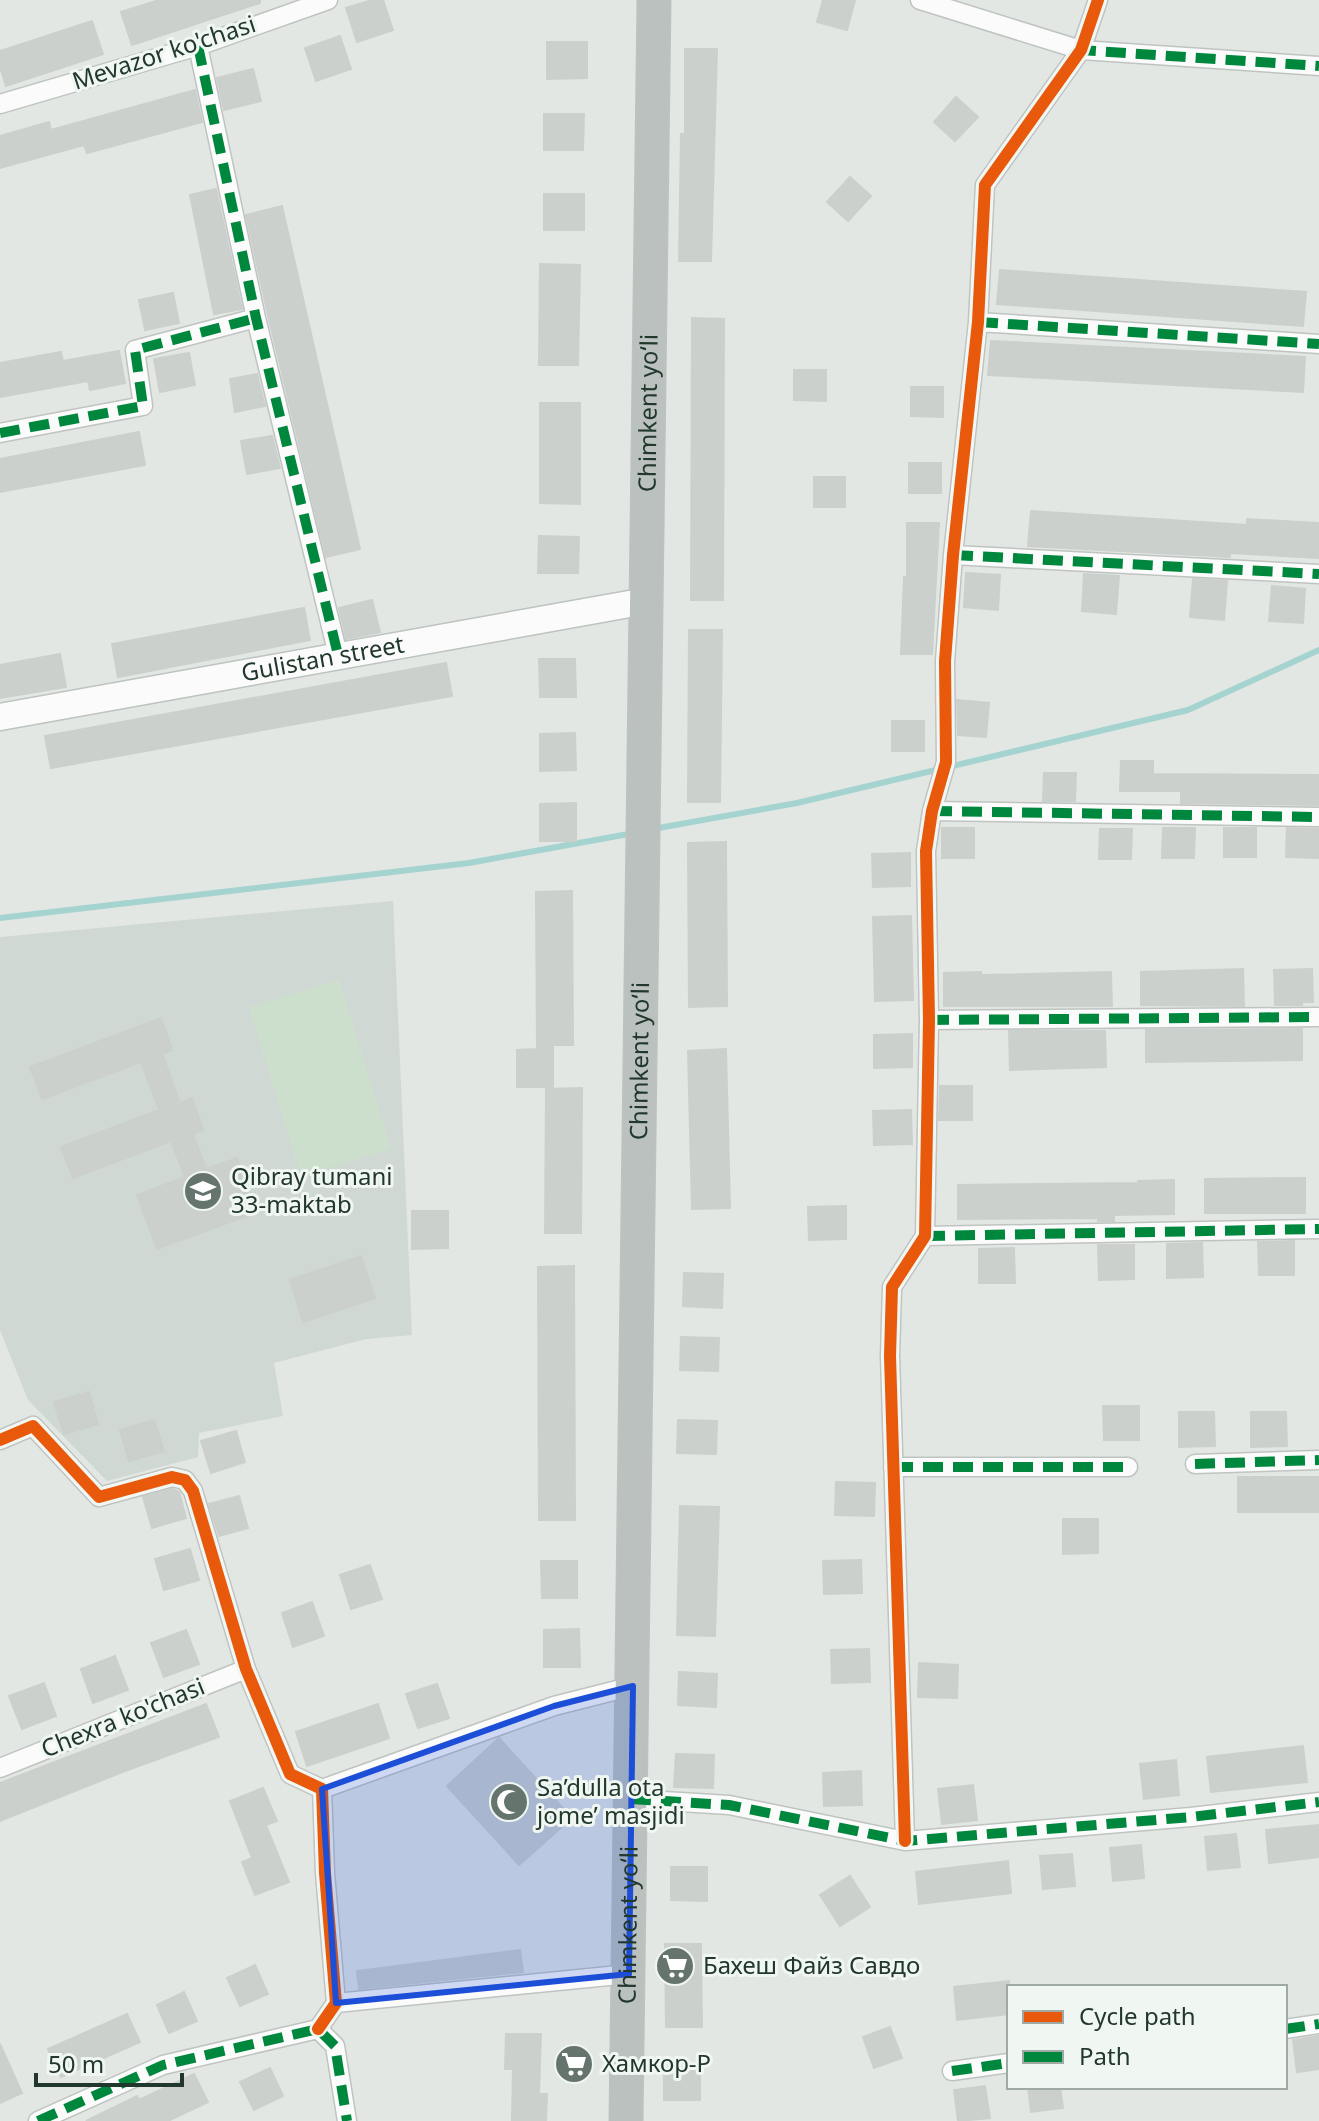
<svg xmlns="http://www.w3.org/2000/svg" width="1319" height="2121" font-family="'Noto Sans',sans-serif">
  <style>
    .built { fill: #d0d8d3 }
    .green { fill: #ccdfcd }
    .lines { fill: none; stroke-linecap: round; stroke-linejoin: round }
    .stream { stroke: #a5d3d0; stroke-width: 6 }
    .building { fill: #cbd0cd; stroke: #cbd0cd; stroke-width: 2 }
    .street-casing { stroke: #bfc4c1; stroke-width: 21 }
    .secondary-casing { stroke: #bdc3bf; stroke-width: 29 }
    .highway-casing { stroke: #bcc3c0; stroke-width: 35 }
    .street { stroke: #fbfbfb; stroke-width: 18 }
    .secondary { stroke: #fbfbfb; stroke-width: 26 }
    .highway { stroke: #bac1be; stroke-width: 32 }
    .quiet { stroke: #00873e; stroke-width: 10; stroke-dasharray: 20 10; stroke-linecap: butt }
    .cycleway-casing { stroke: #f0f6f2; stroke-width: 17 }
    .cycleway { stroke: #e8590c; stroke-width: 12 }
    .marked { fill: #1d4ed8; fill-opacity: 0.2; stroke: #1d4ed8; stroke-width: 6; stroke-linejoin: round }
    .labels { text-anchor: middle; stroke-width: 6; stroke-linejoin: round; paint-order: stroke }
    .street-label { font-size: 24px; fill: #22382d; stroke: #f0f6f2 }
    .poi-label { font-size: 24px; fill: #22382d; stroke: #f0f6f2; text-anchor: start }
  </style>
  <rect width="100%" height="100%" fill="#e2e7e4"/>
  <path class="built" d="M393 901 412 1335 366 1339 274 1363 283 1416 199 1433 198 1457 107 1481 28 1400 0 1330V937Z"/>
  <path class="green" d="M339 980 391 1149 301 1176 249 1007Z"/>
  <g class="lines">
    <path class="stream" d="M653 829 797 803 1188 710 1319 650
      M0 918 469 863 634 833"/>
  </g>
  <path class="building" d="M159 0H260V3L132 45 121 12Z
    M372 0H383L393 30 357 42 346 8Z
    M823 0H855L847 30 817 22Z
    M92 21 103 54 6 86 0 67V51Z
    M340 36 351 69 316 81 305 48Z
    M547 42H587V78L547 79Z
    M685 49H717L711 261H679L681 134H685Z
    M253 69 261 101 224 110 217 78Z
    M195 90 202 122 87 153 84 145 0 168V136L49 122 51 130Z
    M956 97 978 117 955 141 934 122Z
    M544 114H584L583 150H544Z
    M850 177 871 196 848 221 827 202Z
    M216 189 242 309 214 314 190 195Z
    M544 194H584V230H544Z
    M282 206 360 549 326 557 268 315 246 215Z
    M540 264 580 265 578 365H539Z
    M1000 270 1306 292 1303 326 997 304Z
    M173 293 179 323 145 330 139 300Z
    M692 318 724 319 723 600H691Z
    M991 341 1305 357 1303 392 988 375Z
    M119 351 125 383 90 390 88 381 0 397V363L61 352 63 361Z
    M189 353 195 385 160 392 154 359Z
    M794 370H826V401L794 400Z
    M257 374 265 406 235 412 230 379Z
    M911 387H943V417L911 416Z
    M540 403H580V504L540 503Z
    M139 432 145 465 0 492V459Z
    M272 436 280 468 247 474 241 441Z
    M909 463H941V493H909Z
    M814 477H845V507H814Z
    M1031 511 1247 525V519L1319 523V558L1230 553V557L1028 546Z
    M907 523H939L932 654H901L904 577H907Z
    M539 536 579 537 578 573H538Z
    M966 573 1000 575 998 610 964 607Z
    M1084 574 1119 576 1116 614 1082 611Z
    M1193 579 1227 581 1224 620 1190 617Z
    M1272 586 1305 589 1303 623 1269 621Z
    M372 600 380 632 346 639 339 608Z
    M304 608 310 640 118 677 112 644Z
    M689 630H722L720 802H688Z
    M60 654 66 687 0 698V665Z
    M539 659H575L576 697H540Z
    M446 663 452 696 51 768 45 736Z
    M957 700 989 703 986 737 958 735Z
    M892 721H924V751H892Z
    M575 733 576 770 540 771V734Z
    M1121 761H1153V774L1319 775V805L1181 803V791H1120Z
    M1044 773H1076L1075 801H1043Z
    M576 803V841H540V804Z
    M942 828H974V858H942Z
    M1163 828H1195L1194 858H1162Z
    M1224 828H1256V857H1224Z
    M1287 828 1318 829V858L1286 857Z
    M1100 829H1132L1131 859H1099Z
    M726 842 727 1006 689 1007 688 843Z
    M910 853V886L873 887 872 854Z
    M572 891 573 1045H553V1087H517V1050L537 1049 536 892Z
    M911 916 913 1000 875 1001 873 917Z
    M1243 969 1244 1006 1141 1005V972Z
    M1312 969 1313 1002H1302V1005H1275L1274 970Z
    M981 972V975L1111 972 1112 1006H944V973Z
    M161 1018 172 1050 162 1054 180 1103 192 1098 203 1130 193 1134 206 1169 237 1158 257 1212 157 1249 137 1195 185 1177 171 1141 73 1178 61 1147 159 1110 141 1062 42 1099 30 1067Z
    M1302 1029V1060L1146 1062V1030Z
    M1009 1031H1105L1106 1067 1010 1070Z
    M912 1034V1067L874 1068V1035Z
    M726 1049 730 1208 692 1209 688 1051Z
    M940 1086H972V1120H939Z
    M582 1088 581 1233H545L546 1089Z
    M911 1110 912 1144 874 1145 873 1111Z
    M1305 1178V1213H1205V1179Z
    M1174 1180V1214L1114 1215V1221H1098V1218L958 1219V1185L1138 1183V1181Z
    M846 1206V1239L809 1240 808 1207Z
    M412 1211H448V1248L412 1249Z
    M1294 1241V1275H1259L1258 1242Z
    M1202 1243 1203 1277 1167 1278V1244Z
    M1098 1245H1134V1279L1099 1280Z
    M1014 1248 1015 1283H979V1249Z
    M361 1256 375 1298 303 1322 290 1280Z
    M574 1266 575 1520H539L538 1267Z
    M684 1273 723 1274 722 1308 683 1306Z
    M681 1337 719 1338 718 1371 680 1370Z
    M89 1392 98 1424 64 1434 54 1402Z
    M1103 1406H1139V1440H1104Z
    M1179 1412H1214L1215 1446 1179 1447Z
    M1251 1412H1286L1287 1446 1251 1447Z
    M154 1420 164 1451 129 1461 120 1430Z
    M678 1420 717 1421 716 1454 677 1453Z
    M236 1431 245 1462 211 1473 201 1441Z
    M1238 1477H1319V1512H1238Z
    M836 1482 875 1483 874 1516 835 1515Z
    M172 1489 179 1492 186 1518 152 1528 143 1497Z
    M239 1496 248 1528 219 1536 209 1504Z
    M680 1506 719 1507 715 1636 677 1635Z
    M1063 1519H1098V1553L1063 1554Z
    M190 1549 199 1580 164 1590 155 1559Z
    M861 1560 862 1593 824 1594 823 1561Z
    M541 1561H577V1598H542Z
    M370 1565 382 1599 351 1609 340 1575Z
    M312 1602 324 1636 293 1647 282 1613Z
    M579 1629 580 1667H544V1630Z
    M186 1630 199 1664 164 1677 151 1643Z
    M869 1649 870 1682 832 1683 831 1650Z
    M115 1656 128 1690 93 1703 81 1669Z
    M919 1663 958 1665 957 1698 918 1697Z
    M679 1672 717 1674 716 1707 678 1705Z
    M44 1683 56 1716 22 1729 9 1696Z
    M437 1684 449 1718 418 1728 406 1694Z
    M206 1704 219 1737 125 1771 0 1821V1783Z
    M378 1704 389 1738 307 1766 296 1732Z
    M499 1738 572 1818 519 1865 447 1786Z
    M1303 1746 1307 1782 1211 1792 1207 1757Z
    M676 1754 714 1755 713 1788 674 1787Z
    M1176 1760 1179 1795 1144 1799 1140 1764Z
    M861 1771 862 1805 824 1806 823 1773Z
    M973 1785 977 1820 942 1824 938 1789Z
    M263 1788 277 1821 266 1825 289 1882 255 1895 242 1862 252 1858 230 1801Z
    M1319 1825V1857L1269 1863 1266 1830Z
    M1236 1834 1240 1867 1208 1870 1205 1837Z
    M1141 1845 1144 1878 1113 1881 1110 1848Z
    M1072 1854 1075 1886 1043 1889 1040 1856Z
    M1008 1861 1011 1893 919 1904 916 1872Z
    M671 1867H707V1901L671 1900Z
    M850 1876 870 1907 840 1926 820 1895Z
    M665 1944H701L702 2027H666Z
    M520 1950 523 1972 359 1989 357 1971Z
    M255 1965 268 1994 240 2006 227 1978Z
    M1009 1981V2014L957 2020 954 1987Z
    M184 1992 197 2021 169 2033 157 2005Z
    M127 2014 140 2042 61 2077 48 2049Z
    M890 2027 902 2058 874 2068 863 2037Z
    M506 2034H541L539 2094H547L546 2121H512L513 2069H505Z
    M1319 2036V2069L1297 2072 1293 2040Z
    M0 2044 22 2093 0 2103Z
    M664 2067H700V2100H664Z
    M270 2068 283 2096 254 2110 240 2082Z
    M194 2074 208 2102 168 2121H86L137 2096 139 2100Z
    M985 2086 990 2118 958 2121 954 2090Z
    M1028 2087H1060L1063 2108 1031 2112Z"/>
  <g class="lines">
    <g class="street-casing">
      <path id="street" d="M920 0 1081 50 1319 66
        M198 46 256 318 338 655
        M0 104 198 46 328 0
        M978 322 1319 344
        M0 433 143 406 135 350 256 318
        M953 555 1319 574
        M932 811 1319 817
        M929 1020 1319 1017
        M925 1236 1319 1229
        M0 1440 33 1426 99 1497 172 1477 185 1480 193 1491 246 1669 290 1774 322 1789 325 1873 336 2003 318 2029
        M1195 1464 1319 1460
        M893 1467H1128
        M0 1768 246 1669
        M322 1789 554 1706 633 1686
        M631 1799 729 1805 905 1841 1191 1817 1319 1802
        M905 1841 890 1356 892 1287 925 1236 929 1020 926 851 932 811 946 762 945 661 953 555 978 322 985 185 1081 50 1098 0
        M336 2003 629 1974
        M318 2029 335 2046 347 2121
        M1285 2029 1319 2024
        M952 2071 1009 2063
        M38 2121 163 2065 318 2029"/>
    </g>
    <g class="secondary-casing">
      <g id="secondary">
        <path id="s1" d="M0 717 646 601"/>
      </g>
    </g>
    <g class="highway-casing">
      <g id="highway">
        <path id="s2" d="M626 2121 654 0"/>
      </g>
    </g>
    <use href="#street" class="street"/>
    <use href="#secondary" class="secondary"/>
    <use href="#highway" class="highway"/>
    <path class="quiet" d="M1082 45 1081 50 1319 66
      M198 46 256 318 338 655
      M978 322 1319 344
      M0 433 143 406 135 350 256 318
      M953 555 1319 574
      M932 811 1319 817
      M929 1020 1319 1017
      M925 1236 1319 1229
      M1195 1464 1319 1460
      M893 1467H1128
      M631 1799 729 1805 905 1841 1191 1817 1319 1802
      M1285 2029 1319 2024
      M952 2071 1009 2063
      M38 2121 163 2065 318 2029 335 2046 347 2121"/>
    <g class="cycleway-casing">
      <path id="cycleway" d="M0 1440 33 1426 99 1497 172 1477 185 1480 193 1491 246 1669 290 1774 322 1789 325 1873 336 2003 318 2029
        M905 1841 890 1356 892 1287 925 1236 929 1020 926 851 932 811 946 762 945 661 953 555 978 322 985 185 1081 50 1098 0"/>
    </g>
    <use href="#cycleway" class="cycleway"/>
  </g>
  <path class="marked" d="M633 1686 629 1974 336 2003 322 1789 554 1706Z"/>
  <defs>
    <g id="school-disc" transform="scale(2)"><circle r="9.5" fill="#65756d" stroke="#f0f6f2"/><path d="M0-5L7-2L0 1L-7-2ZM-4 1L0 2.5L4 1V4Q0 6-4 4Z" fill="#fff"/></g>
    <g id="mosque-disc" transform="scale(2)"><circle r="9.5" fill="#65756d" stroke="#f0f6f2"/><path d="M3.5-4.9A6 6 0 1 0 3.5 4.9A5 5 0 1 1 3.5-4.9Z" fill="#fff"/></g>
    <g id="supermarket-disc" transform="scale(2)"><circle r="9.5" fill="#65756d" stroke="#f0f6f2"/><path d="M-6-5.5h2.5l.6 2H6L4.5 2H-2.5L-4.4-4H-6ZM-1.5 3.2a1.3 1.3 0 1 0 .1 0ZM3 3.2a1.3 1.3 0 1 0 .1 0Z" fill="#fff"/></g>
  </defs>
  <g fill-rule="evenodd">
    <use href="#school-disc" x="203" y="1191"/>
    <use href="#mosque-disc" x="509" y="1802"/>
    <use href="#supermarket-disc" x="675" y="1966"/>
    <use href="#supermarket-disc" x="574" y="2064"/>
  </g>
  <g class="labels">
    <g class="street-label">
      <text transform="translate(164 53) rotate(-18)" y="8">Mevazor ko'chasi</text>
      <text dy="8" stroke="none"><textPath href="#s2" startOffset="1708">Chimkent yo‘li</textPath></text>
      <text dy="8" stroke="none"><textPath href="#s1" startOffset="328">Gulistan street</textPath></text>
      <text dy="8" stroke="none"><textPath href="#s2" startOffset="1060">Chimkent yo‘li</textPath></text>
      <text transform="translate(123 1718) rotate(-22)" y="8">Chexra ko'chasi</text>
      <text dy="8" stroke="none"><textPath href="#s2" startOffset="196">Chimkent yo‘li</textPath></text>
    </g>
    <g class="poi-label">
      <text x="231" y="1185">Qibray tumani<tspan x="231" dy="28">33-maktab</tspan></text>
      <text x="537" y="1796">Sa’dulla ota<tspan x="537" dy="28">jome’ masjidi</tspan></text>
      <text x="703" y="1974">Бахеш Файз Савдо</text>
      <text x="602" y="2072">Хамкор-Р</text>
    </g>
  </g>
  <rect x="1007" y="1985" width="280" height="104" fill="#f0f6f2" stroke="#9eaaa3" stroke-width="2"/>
  <rect x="1023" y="2011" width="40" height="12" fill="#e8590c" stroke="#9eaaa3" stroke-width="2"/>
  <text x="1079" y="2025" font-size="24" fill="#22382d">Cycle path</text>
  <rect x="1023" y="2051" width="40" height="12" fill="#00873e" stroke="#9eaaa3" stroke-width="2"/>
  <text x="1079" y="2065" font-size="24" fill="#22382d">Path</text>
  <path d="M36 2073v12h146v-12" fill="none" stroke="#22382d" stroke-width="4"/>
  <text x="48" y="2073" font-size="24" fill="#22382d" stroke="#f0f6f2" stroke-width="6" paint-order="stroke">50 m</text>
</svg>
